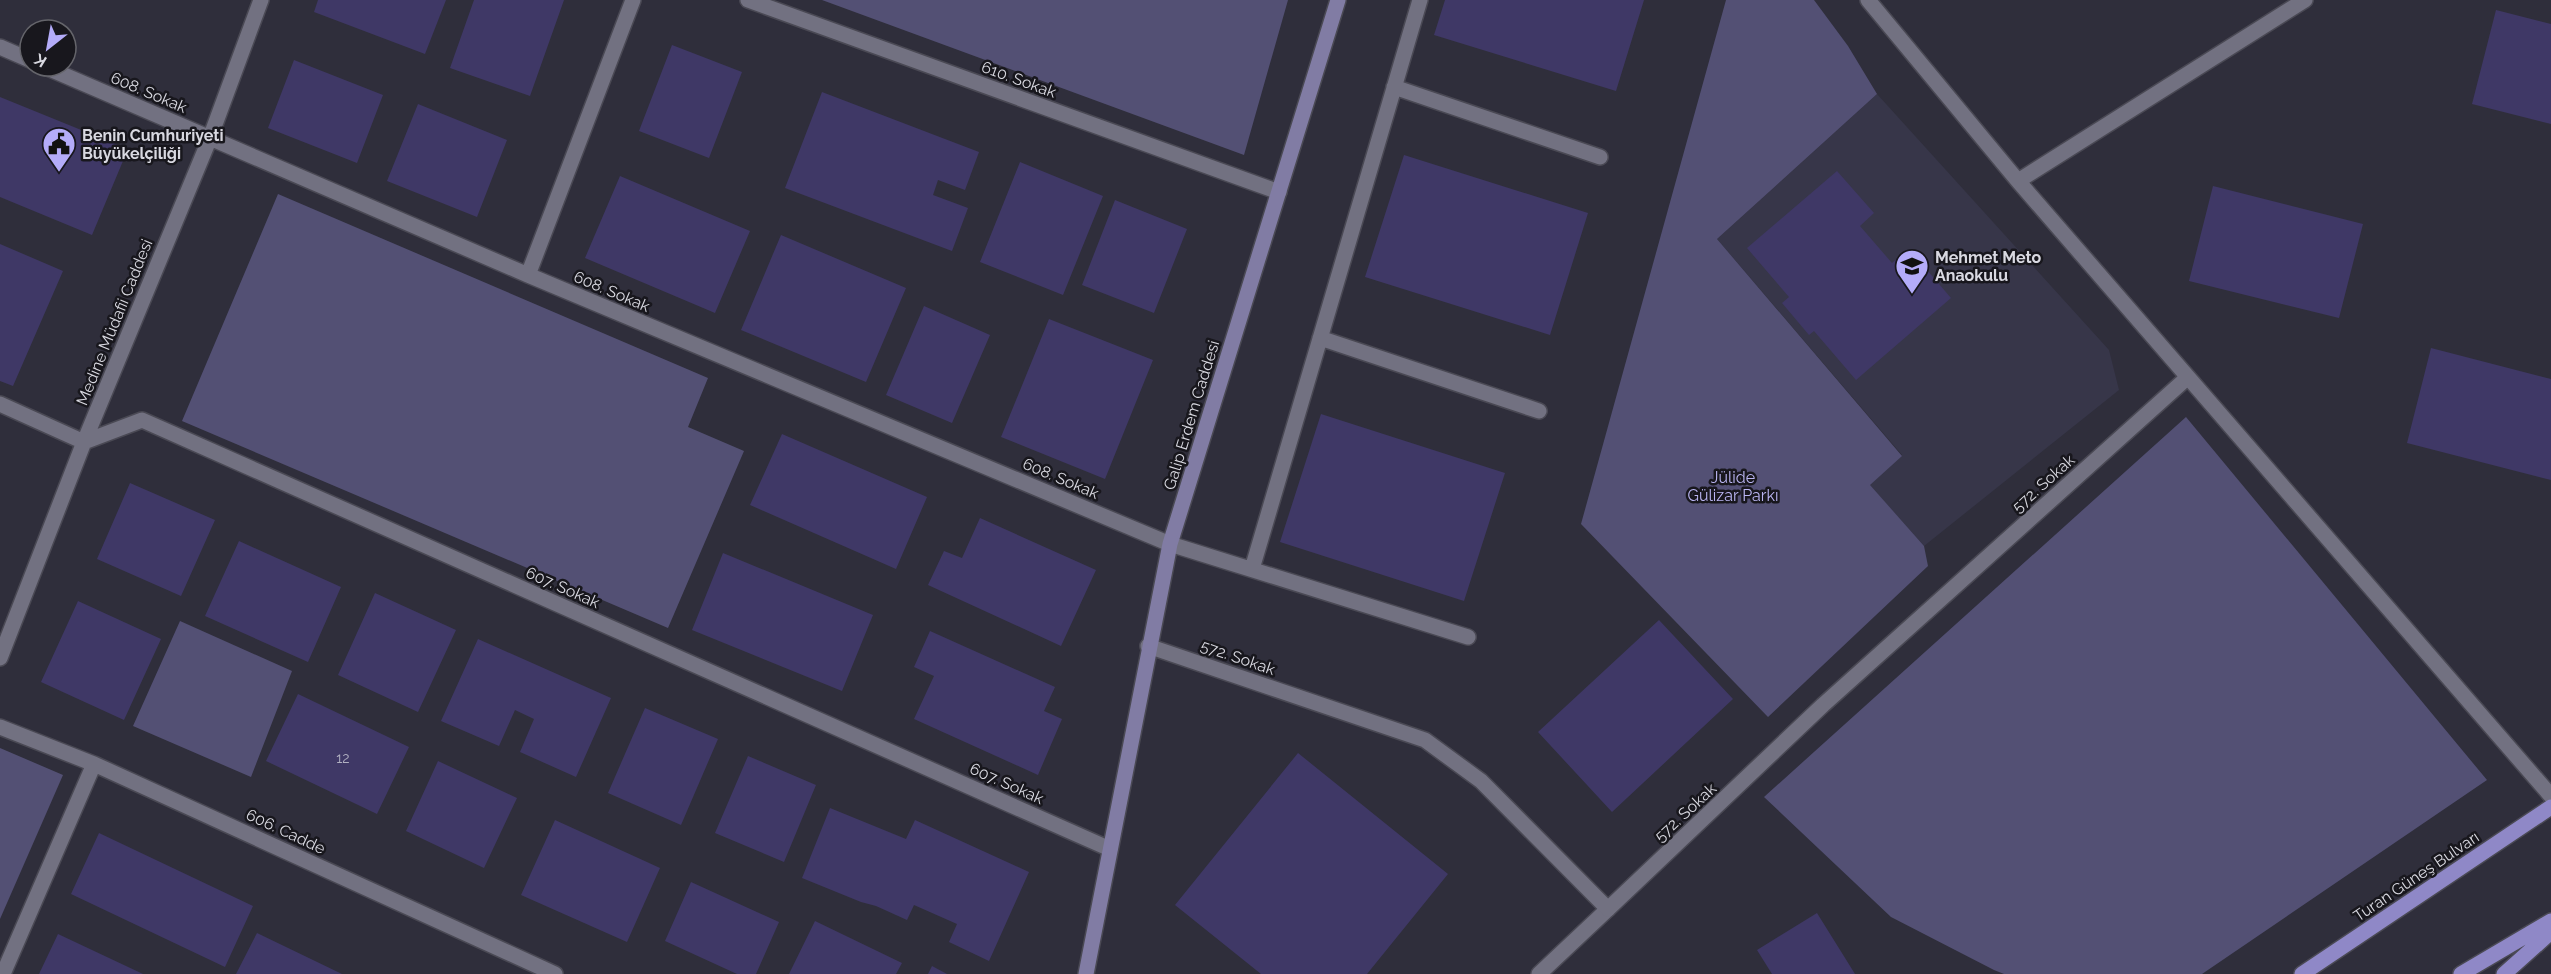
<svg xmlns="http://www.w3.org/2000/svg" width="2551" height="974" font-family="Raleway,sans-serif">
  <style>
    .built { fill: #373649 }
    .green { fill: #535074 }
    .building { fill: #3f3866 }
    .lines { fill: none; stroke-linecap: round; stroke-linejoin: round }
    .lane-casing { stroke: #4a4954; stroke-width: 18 }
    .street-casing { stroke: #4a4954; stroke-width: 18 }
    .secondary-casing { stroke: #4a4954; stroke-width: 18 }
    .primary-casing { stroke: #4a4954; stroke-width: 18 }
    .lane { stroke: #727181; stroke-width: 15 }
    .street { stroke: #727181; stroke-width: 15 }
    .secondary { stroke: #817ca4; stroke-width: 15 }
    .primary { stroke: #8f88c7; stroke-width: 15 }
    .labels { text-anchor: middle; stroke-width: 5; stroke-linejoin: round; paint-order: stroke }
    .number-label { font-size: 14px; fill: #b2b1c2 }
    .street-label { font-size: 16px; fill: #d9d9e1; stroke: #18171d }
    .poi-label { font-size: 16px; font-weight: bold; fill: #d9d9e1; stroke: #18171d; text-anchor: start }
    .park-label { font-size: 16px; fill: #bbb6f3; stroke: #18171d }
  </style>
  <rect width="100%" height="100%" fill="#2f2e3b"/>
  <path class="built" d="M1877 94 2109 350 2119 390 1924 546 1869 485 1902 455 1717 239Z"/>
  <path class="green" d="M822 0H1288L1244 155Z
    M1726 0H1814L1848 46 1877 94 1717 239 1902 456 1870 485 1924 546 1928 566 1768 717 1581 524Z
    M278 194 708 378 688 427 744 451 668 628 182 421Z
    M2186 417 2487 780 2202 974H2004L1994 970 1891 917 1764 797Z
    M180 621 292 671 251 777 133 726Z
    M0 748 63 775 0 919Z"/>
  <path class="building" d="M318 0H446L425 54 314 12Z
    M474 0H564L530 96 450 68Z
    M1445 0H1644L1616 91 1434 35Z
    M2496 10 2551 24V124L2472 104Z
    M672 45 742 72 709 158 639 131Z
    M294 60 383 95 357 163 268 128Z
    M822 92 979 152 965 190 938 180 933 195 968 208 952 251 785 188Z
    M0 97 128 149 92 235 0 197Z
    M418 104 507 140 477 217 387 181Z
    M1404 155 1588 213 1550 335 1365 277Z
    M1020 162 1103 196 1063 295 980 262Z
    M1837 171 1874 213 1860 226 1892 263 1909 249 1951 298 1856 380 1814 331 1809 335 1782 303 1789 297 1747 248Z
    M620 176 750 231 715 313 585 258Z
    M2213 186 2363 224 2339 318 2189 281Z
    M1115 200 1187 229 1154 313 1082 285Z
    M781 235 906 288 866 382 741 330Z
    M0 244 63 271 13 386 0 381Z
    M924 306 990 335 952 423 886 395Z
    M1049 319 1153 360 1105 479 1001 437Z
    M2431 348 2551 379V480L2407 443Z
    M1321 414 1505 473 1464 601 1280 542Z
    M782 434 927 497 896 569 750 505Z
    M130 483 215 520 181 596 97 559Z
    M980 518 1096 570 1061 646 928 585 944 551 962 558Z
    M239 541 341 587 308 662 205 616Z
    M723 553 873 615 842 691 692 630Z
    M375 593 456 630 418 712 338 675Z
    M78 601 161 639 124 720 41 682Z
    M1659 620 1733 699 1612 812 1538 732Z
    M930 631 1055 687 1044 711 1062 719 1038 775 914 719 934 676 914 667Z
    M478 639 611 698 576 777 520 752 534 719 515 710 499 746 441 721Z
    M298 694 409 747 377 814 266 761Z
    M645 708 718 739 681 825 608 793Z
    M1298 753 1448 874 1367 974H1261L1175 905Z
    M748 756 816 785 784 862 715 833Z
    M438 761 517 798 484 868 406 831Z
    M830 808 906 839 915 820 1029 872 989 961 949 942 957 924 914 905 907 920 876 906 861 902 802 878Z
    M555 820 660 868 627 942 521 895Z
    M99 833 253 906 225 967 71 894Z
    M691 882 779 922 756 974H737L665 941Z
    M1817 913 1855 974H1772L1757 950Z
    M815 921 902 963 896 974H789Z
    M257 933 342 974H236Z
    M58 934 143 974H39Z
    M932 966 947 974H928Z"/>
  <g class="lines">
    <g class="lane-casing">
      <path id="lane" d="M1394 87 1600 157
        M1320 338 1539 411
        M1170 544 1468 637
        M1252 569 1420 0
        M1539 974 1608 909"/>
    </g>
    <g class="street-casing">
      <path id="street" d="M748 0 1279 192
        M1868 0 2018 181 2551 796
        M0 47 30 60
        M43 66 528 275 1170 544
        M2018 181 2305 0
        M528 275 633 0
        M0 404 84 442 142 420 1110 849
        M1148 646 1425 740 1481 781 1608 909 1823 705 2188 377
        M0 658 84 442 210 138 261 0
        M0 727 94 764 555 974
        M3 974 94 764"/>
    </g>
    <g class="secondary-casing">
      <path id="secondary" d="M1086 974 1170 544 1338 0"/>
    </g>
    <g class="primary-casing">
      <path id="primary" d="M2302 974 2551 807
        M2461 974 2551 921
        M2504 974 2551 932"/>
    </g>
    <use href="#lane" class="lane"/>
    <use href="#street" class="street"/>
    <use href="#secondary" class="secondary"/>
    <use href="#primary" class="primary"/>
  </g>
  <defs>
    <g id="civic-pin" transform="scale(1.725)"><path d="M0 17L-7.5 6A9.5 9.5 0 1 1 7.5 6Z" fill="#b4acf9" stroke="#18171d"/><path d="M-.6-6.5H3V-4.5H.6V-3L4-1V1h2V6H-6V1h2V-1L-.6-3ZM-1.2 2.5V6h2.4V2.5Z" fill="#111"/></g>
    <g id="school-pin" transform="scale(1.725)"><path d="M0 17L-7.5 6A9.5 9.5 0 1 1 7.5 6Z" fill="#b4acf9" stroke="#18171d"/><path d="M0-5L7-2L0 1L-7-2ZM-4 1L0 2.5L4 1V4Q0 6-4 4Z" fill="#111"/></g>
  </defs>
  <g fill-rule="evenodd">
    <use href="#civic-pin" x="59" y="144"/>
    <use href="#school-pin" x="1912" y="266"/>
  </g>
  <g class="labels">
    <g class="number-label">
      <text x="343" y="763">12</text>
    </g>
    <g class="street-label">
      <text transform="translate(1019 79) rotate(20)" y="6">610. Sokak</text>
      <text transform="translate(149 92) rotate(23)" y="6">608. Sokak</text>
      <text transform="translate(612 291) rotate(23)" y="6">608. Sokak</text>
      <text transform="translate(114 322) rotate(-68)" y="6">Medine Müdafii Caddesi</text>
      <text transform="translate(1191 415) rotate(-73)" y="6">Galip Erdem Caddesi</text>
      <text transform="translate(1061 478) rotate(23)" y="6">608. Sokak</text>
      <text transform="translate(2043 483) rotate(-42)" y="6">572. Sokak</text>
      <text transform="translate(563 587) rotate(24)" y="6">607. Sokak</text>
      <text transform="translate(1238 657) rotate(19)" y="6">572. Sokak</text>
      <text transform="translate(1007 783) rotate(24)" y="6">607. Sokak</text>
      <text transform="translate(1685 812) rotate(-43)" y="6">572. Sokak</text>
      <text transform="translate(286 831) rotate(25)" y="6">606. Cadde</text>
      <text transform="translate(2416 876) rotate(-34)" y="6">Turan Güneş Bulvarı</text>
    </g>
    <g class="poi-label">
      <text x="82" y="141">Benin Cumhuriyeti<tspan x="82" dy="18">Büyükelçiliği</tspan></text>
      <text x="1935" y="263">Mehmet Meto<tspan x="1935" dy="18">Anaokulu</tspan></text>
    </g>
    <g class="park-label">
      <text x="1733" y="483">Jülide<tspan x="1733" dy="18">Gülizar Parkı</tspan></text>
    </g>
  </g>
  <g transform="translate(48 48) rotate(211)"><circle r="28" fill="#18171d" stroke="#65656b" stroke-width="1.5"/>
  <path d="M0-4.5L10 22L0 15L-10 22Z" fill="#b4acf9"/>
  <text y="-9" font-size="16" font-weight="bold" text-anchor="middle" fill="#d9d9e1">K</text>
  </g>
</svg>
